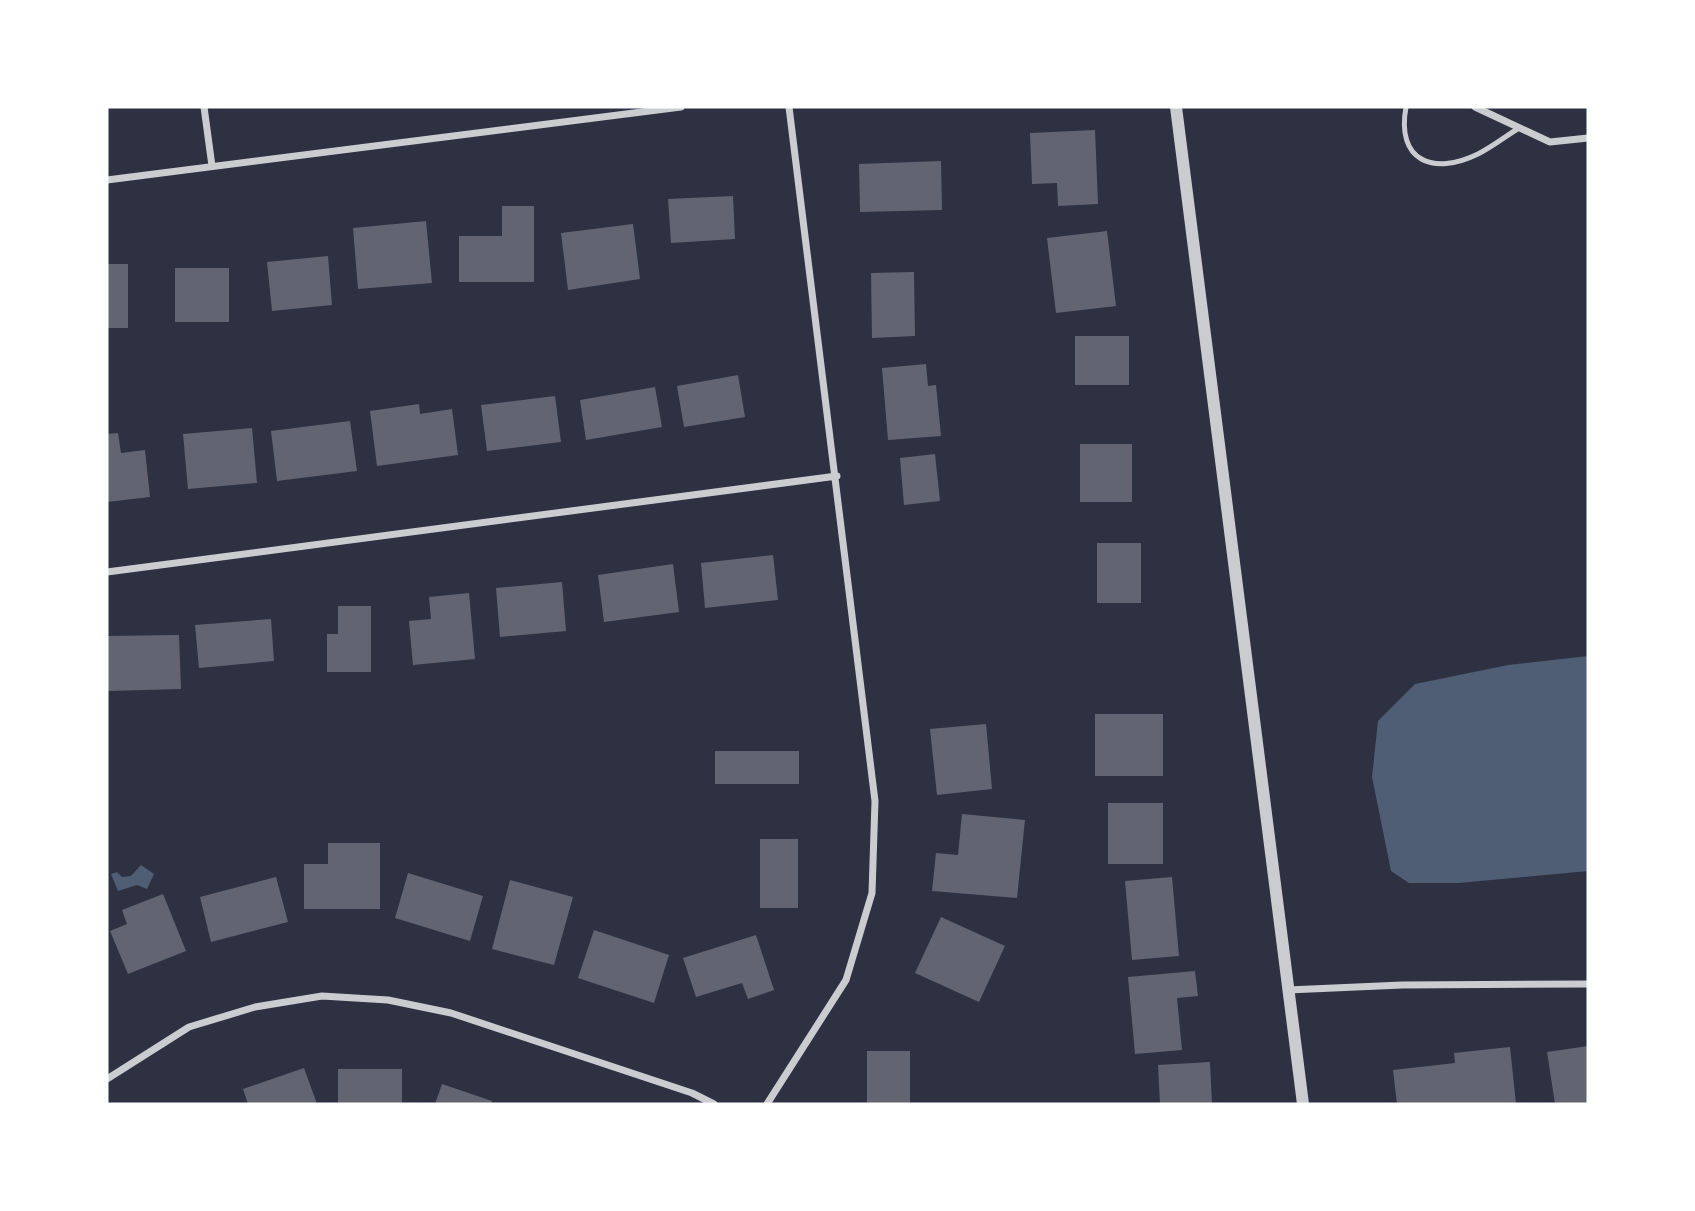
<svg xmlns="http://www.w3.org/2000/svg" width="1695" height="1211" font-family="Merriweather,serif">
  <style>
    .water { fill: #4f5d75 }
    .building { fill: #626471 }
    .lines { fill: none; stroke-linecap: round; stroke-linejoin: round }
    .service { stroke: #caccd0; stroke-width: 5 }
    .minor { stroke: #caccd0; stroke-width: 7 }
    .tertiary { stroke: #caccd0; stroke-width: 12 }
  </style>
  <rect width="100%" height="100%" fill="#2d3142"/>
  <path class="water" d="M1588 656V871L1459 883H1409L1391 871 1372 777 1378 721 1415 684 1508 665Z
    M141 865 154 874 147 889 137 885 118 891 111 874 117 872 122 877 131 876Z"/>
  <path class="building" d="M1095 130 1098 204 1058 206 1057 183 1032 184 1030 133Z
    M941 161 942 210 860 212 859 164Z
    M733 196 735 239 671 243 668 199Z
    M502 206H534V282H459V236H502Z
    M426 221 432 283 358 289 353 228Z
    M633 224 640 279 568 290 561 233Z
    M1107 231 1116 306 1056 313 1047 238Z
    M328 256 332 305 272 311 267 262Z
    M107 264H128V328H107Z
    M175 268H229V322H175Z
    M914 272 915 336 872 338 871 273Z
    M1075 336H1129V385H1075Z
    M926 364 928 386 936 385 941 436 888 440 882 368Z
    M738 375 745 417 684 427 677 386Z
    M655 387 662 427 586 440 580 400Z
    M555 396 561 442 487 451 481 405Z
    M419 404 420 414 452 409 458 455 377 466 370 411Z
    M350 421 357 471 277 481 271 431Z
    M252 428 257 483 188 489 183 434Z
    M118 433 121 453 145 450 150 497 107 502V434Z
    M1080 444H1132V502H1080Z
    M935 454 940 501 904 505 900 458Z
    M1097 543H1141V603H1097Z
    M773 555 778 600 705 608 701 563Z
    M673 564 679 612 604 622 598 575Z
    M562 582 566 631 500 637 496 588Z
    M469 593 475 659 413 665 409 621 431 619 429 597Z
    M338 606H371V672H327V634H338Z
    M271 619 274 661 199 668 195 625Z
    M179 635 181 689 107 691V636Z
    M1095 714H1163V776H1095Z
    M986 724 992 789 937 795 930 729Z
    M715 751H799V784H715Z
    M1108 803H1163V864H1108Z
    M962 814 1025 820 1017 898 932 891 936 853 958 855Z
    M760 839H798V908H760Z
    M328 843H380V909H304V864H328Z
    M408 873 483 896 470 941 395 918Z
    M276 877 288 922 211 942 200 897Z
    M1172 877 1179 956 1132 960 1125 881Z
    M510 880 573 897 554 965 492 949Z
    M163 894 186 951 128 974 110 931 127 924 122 910Z
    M941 917 1005 946 979 1002 915 973Z
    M594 930 669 955 654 1003 578 978Z
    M756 935 774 990 748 999 742 983 696 997 683 958Z
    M1195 971 1198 996 1177 998 1182 1050 1135 1054 1128 977Z
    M1588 1046V1104H1555L1547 1052Z
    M1510 1047 1516 1104H1397L1393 1070 1455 1063 1454 1053Z
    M867 1051H910V1104H867Z
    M1210 1062 1212 1104H1160L1158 1065Z
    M304 1068 317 1104H248L243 1089Z
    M338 1069H402V1104H338Z
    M442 1084 492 1101 491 1104H435Z"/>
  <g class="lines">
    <path class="service" d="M1406 107C1396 161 1433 176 1478 154 1492 147 1506 136 1519 128"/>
    <path class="minor" d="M204 107 212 166
      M1475 107 1550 142 1588 138
      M107 180 681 107
      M107 572 837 476
      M1288 990 1402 985 1588 984
      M107 1079 189 1027 255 1007 322 996 388 1000 451 1013 692 1093 714 1104
      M767 1104 846 980 872 893 875 801 789 107"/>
    <path class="tertiary" d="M1176 107 1303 1104"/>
  </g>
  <rect width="1695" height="1211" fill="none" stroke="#ffffff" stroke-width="217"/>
</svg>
